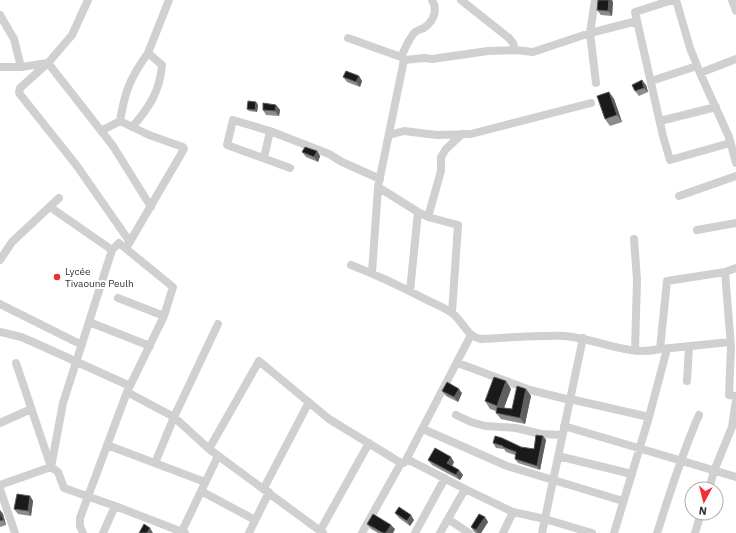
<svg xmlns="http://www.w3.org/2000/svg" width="736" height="533" font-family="'IBM Plex Sans',sans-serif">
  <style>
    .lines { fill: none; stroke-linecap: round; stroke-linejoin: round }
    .street { stroke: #d0d0d0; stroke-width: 8 }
    .wall { fill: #8c8c8c }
    .shaded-wall { fill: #5f5f5f }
    .building { fill: #1a1a1a; stroke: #5f5f5f }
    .poi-dot { fill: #ee3033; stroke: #fff; stroke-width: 1.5 }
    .labels { text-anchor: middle; stroke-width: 4; stroke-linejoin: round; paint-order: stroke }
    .poi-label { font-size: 10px; fill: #333; stroke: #fff; text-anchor: start }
  </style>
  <rect width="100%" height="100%" fill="#fff"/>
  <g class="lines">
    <path class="street" d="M88 0 72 35 48 63 20 88 19 93 77 166 130 242
      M461 0 509 38 513 43 515 50
      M595 0 590 33 596 83
      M673 0 635 12 663 136 670 160 730 143
      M676 0 690 48 700 73 729 137 736 163
      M732 0 736 11
      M0 15 14 39 21 67H0
      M348 38 401 57 404 60 424 58 432 59 488 51 515 50 533 52 590 33 637 21
      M401 57C405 49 409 38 415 32 418 30 421 29 424 28 434 21 438 10 432 0
      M21 67 48 63 113 146 151 207
      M700 73 736 59
      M651 81 697 66
      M120 121 149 135 183 147 184 149 128 245
      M120 121C125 91 130 78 148 53
      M660 121 716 107
      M132 127C149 108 160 91 162 65L148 53 169 0
      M101 131 120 121
      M389 135 404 131 437 135 471 134 591 103
      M264 158 270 131
      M290 168 227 145 233 120 270 131 329 154 342 162 380 179
      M378 187 418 212 410 291
      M679 196 736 176
      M50 207 112 250
      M418 212 428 217 458 225 452 313
      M428 217 441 171V157L446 149 462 134
      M697 230 736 223
      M634 239 637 280 635 351
      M0 260 12 242 59 198
      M351 265C377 275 402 287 427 300 435 304 445 308 452 313 463 321 467 337 481 339 508 338 536 335 564 336 596 338 628 357 660 349L667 281 725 272 736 268
      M725 272 731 347 729 395 736 396
      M372 273 378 187 404 60
      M118 298 164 316
      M0 304 82 345
      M89 322 150 346
      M0 332 21 337 33 342 130 386
      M661 349 730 342
      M16 363 51 467 58 472 64 488 115 506 185 533
      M458 363 530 390 570 400
      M687 381 689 347
      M127 392 174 417 209 449 323 533
      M570 399 649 417
      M456 415 471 422 485 426 516 428 541 434 562 435
      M0 423 31 409
      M564 426 736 477
      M423 429 507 466 623 501
      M107 445 205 482
      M209 449 259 361 329 419 401 463
      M558 456 632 474
      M407 459 465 489 513 512 545 519 592 533
      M155 463 174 417 218 324
      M51 467 63 403 112 250 119 243 173 287 164 316 127 392 80 518V526L83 533
      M0 485 51 467
      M264 488 309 402
      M0 489 15 533
      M709 489 714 471 732 427 736 400
      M201 491 255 520
      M448 519 469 533
      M182 531 218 456
      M320 531 369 443
      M103 533 115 506
      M249 533 269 492
      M362 533 401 463H404L406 460 471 335
      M415 533 445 478
      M440 533 465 489
      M503 533 513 512
      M542 533 583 338
      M614 533 649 417 667 349
      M657 533C670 493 682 453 699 415
      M695 533 701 513"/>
  </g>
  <path class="wall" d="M613 2 612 16 601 15 597 10Z
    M359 76 362 81 360 87 347 82 343 77Z
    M646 85 648 92 639 96 635 91Z
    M609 92 614 99 622 122 610 126 605 119Z
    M258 105 257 112 249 111 247 109Z
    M276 105 280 110 279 116 266 115 263 110Z
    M317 151 320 156 318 162 306 157 302 152Z
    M506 381 511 389 504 408 512 409 526 389 531 396 525 424 501 419 496 413V411L490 409 485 401Z
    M442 391 462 393 458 402 446 396Z
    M543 436 546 440 540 470 518 463 515 459V455L506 452 504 449 496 448 493 443 534 449Z
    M428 460 454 462 452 466 459 470 463 475 460 480 432 465Z
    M30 496 33 501 31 516 18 514 14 509Z
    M0 510 3 514 6 525 0 527Z
    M395 513 414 520 410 526 399 518Z
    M485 517 488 522 481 533H476L474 532 471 527Z
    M367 524 395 529 393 533H378L371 529Z"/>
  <path class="shaded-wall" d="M609 0H612L613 2 612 16 608 11Z
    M359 76 362 81 360 87 356 82Z
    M642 80 646 85 648 92 644 88Z
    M609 92 614 99 622 122 617 115Z
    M256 102 258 105 257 112 255 110Z
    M276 105 280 110 279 116 275 111Z
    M317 151 320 156 318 162 314 157Z
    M506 381 511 389 502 413 497 406Z
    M459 389 462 393 458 402 454 397Z
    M526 389 531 396 525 424 520 418Z
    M543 436 546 440 540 470 537 466Z
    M451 457 454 462 451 468 447 463Z
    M459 470 463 475 460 480 456 475Z
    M30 496 33 501 31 516 28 511Z
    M0 510 3 514 6 525 3 520Z
    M411 515 414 520 410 526 407 521Z
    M485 517 488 522 481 533H478L476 530Z
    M391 525 395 529 393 533H386Z
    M150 528 153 533H147Z"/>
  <path class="building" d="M598 0H609L608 11 597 10Z
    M346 71 359 76 356 82 343 77Z
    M642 80 644 88 635 91 632 85Z
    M609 92 617 115 605 119 597 96Z
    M248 101 256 102 255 110 247 109Z
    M263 103 276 105 275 111 263 110Z
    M305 147 317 151 314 157 302 152Z
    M494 377 506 381 497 406 485 401Z
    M447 382 459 389 454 397 442 391Z
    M517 386 526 389 520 418 496 413 497 407 512 409Z
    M536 435 543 436 537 466 515 459 516 452 503 447V446L493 443 495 436 502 438 521 447 534 449Z
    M435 448 451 457 447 463 459 470 456 475 428 460Z
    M17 494 30 496 28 511 14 509Z
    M399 507 411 515 407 521 395 513Z
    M0 511 3 520 0 521Z
    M373 514 391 525 386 533H383L367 524Z
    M479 514 485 517 476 530 471 527Z
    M144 524 150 528 147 533H139Z"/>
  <circle class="poi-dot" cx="57" cy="277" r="4"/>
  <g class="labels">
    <g class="poi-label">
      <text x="65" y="275">Lycée<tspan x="65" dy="12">Tivaoune Peulh</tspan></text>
    </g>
  </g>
  <g transform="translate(704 501) rotate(187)"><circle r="19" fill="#ffffff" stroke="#adadad"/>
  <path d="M0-3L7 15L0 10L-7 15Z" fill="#ee3033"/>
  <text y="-6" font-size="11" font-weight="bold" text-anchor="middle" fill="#333333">N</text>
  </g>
</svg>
